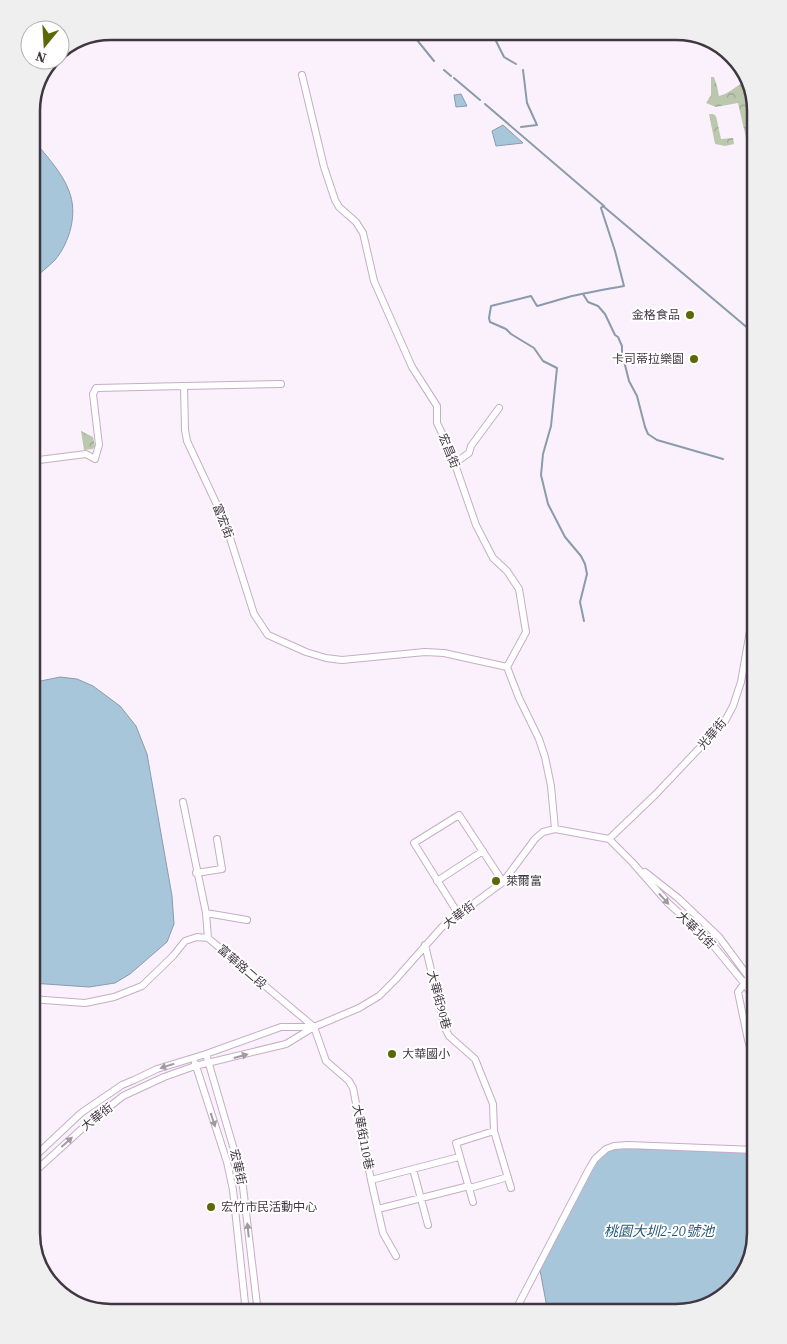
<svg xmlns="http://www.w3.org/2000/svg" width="787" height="1344" font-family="'Source Serif 4','Noto Sans TC',serif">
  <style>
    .forest { fill: url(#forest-crowns) }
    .water { fill: #a8c6da; stroke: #899bac }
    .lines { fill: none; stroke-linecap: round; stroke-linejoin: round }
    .stream { stroke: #899bac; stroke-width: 2 }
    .minor-casing { stroke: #c6adc7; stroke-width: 8 }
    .minor { stroke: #fff; stroke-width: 6 }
    .oneway { fill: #a09ba0 }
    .poi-dot { fill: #5e6708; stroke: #fff; stroke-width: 2 }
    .labels { text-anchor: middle; stroke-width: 4; stroke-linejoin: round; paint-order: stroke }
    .poi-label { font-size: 12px; fill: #413742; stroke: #fff; text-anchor: start }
    .street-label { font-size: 12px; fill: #413742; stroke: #fff }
    .water-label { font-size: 14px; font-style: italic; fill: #265977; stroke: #fff }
    .rim { fill: none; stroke: #413742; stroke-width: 2.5 }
  </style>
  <defs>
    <pattern id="forest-crowns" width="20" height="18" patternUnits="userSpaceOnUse" patternTransform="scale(1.25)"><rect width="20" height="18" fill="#bcc8ae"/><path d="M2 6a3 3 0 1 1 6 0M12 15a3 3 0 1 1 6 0" fill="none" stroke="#9aa38f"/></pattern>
  </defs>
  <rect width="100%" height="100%" fill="#fbf1fc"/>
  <path class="forest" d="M711 77H714L717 86 719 96C728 94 735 87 744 82L750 84 756 112 750 115H745L749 116 750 128H756V137L746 138 738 103 716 107 706 103 711 95Z
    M709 114H713L716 116 721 139 733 138 734 144 725 146 715 144Z
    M81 431 93 437 95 446 93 449 84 450Z"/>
  <path class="water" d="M461 94 467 106 456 107 454 95Z
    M503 125 523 143 496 146 492 131Z
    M31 137C43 152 63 173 69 191 78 213 70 242 55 260 48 267 39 274 31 281Z
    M60 677 77 679 93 686 120 706 136 726 147 754 172 896 174 924 167 942 130 974 115 983 89 987 31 983V683Z
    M621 1148 756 1153V1234L743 1277 711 1305 676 1313H548L540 1270 597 1160 608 1151Z"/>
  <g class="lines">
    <path class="stream" d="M410 31 412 34
      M491 31 504 57 516 64
      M417 40 434 61
      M444 70 451 76
      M454 78 480 100
      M485 104 604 206
      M521 127 537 125 527 103 523 70
      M583 294 588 302 598 306 605 314 615 335 618 337 622 346V353L629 381 637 396 645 427 648 434 657 440 723 459
      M584 621 580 602 587 574 585 564 581 556 565 537 548 504 541 475 543 454 551 426 557 368 543 361 534 348 511 334 506 329 490 322 489 318 491 306 531 296 537 306C549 303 561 299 572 296 589 292 607 289 624 286L615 251 601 208 603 206 756 335"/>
    <g class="minor-casing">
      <path id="minor" d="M302 75 324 167 335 200 339 207 356 222 363 233 374 281 412 367 437 406V423L450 450 476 525 493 558 507 571 519 589 526 632 507 667 519 698 539 739 545 757 551 786 555 829
        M184 386 281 384
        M31 461 86 454 95 459 99 445 93 394 96 388 184 386 185 430 187 441 225 522 254 614 268 635 306 652 326 658 342 660 425 652 444 653 507 667
        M455 463 469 453 471 446 499 408
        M183 802 206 913 208 938
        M609 839 656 794 725 721 733 706 741 682 756 597
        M609 839 632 862 668 903 708 939 744 983 756 1001
        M645 872 678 898 719 937 756 987
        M196 873 222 869 217 839
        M437 881 483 851
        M206 913 247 920
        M459 915 414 843 459 815 503 882
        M425 945 445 1028 449 1036 475 1059 493 1104 494 1131 511 1188
        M747 980 738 992 748 1040 756 1069
        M31 999 85 1003 114 997 142 986 173 956 185 941 197 937 208 938 314 1027
        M314 1027 326 1061 349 1081 353 1088 371 1180 383 1233 396 1256
        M206 1054 235 1153 243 1187 258 1313
        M195 1063 227 1162 233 1190 246 1313
        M31 1160 81 1113 122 1085 134 1080 157 1069 206 1054 281 1027H313
        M413 1169 428 1225
        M31 1175 85 1126 123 1096 164 1077 195 1066 286 1044 314 1027 359 1008 379 996 396 979 442 927 503 882 535 839 543 832 555 829 609 839
        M371 1180 459 1157
        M470 1188 508 1177
        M473 1202 456 1143 494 1131
        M378 1209 469 1186
        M514 1313 589 1169 595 1159 606 1149 614 1146 628 1145 756 1150"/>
    </g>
    <use href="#minor" class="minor"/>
  </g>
  <defs><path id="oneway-solid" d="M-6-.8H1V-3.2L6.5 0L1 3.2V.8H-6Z" transform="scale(1.25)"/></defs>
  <g class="oneway">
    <use href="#oneway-solid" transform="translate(664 899) rotate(47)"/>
    <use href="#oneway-solid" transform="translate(241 1056) rotate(-15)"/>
    <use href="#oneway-solid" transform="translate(167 1066) rotate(162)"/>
    <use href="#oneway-solid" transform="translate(213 1120) rotate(72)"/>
    <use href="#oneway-solid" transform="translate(67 1142) rotate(-42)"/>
    <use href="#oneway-solid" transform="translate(248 1230) rotate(-96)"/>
  </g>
  <g class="poi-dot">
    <circle cx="690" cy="315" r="5"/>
    <circle cx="694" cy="359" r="5"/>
    <circle cx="496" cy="881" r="5"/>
    <circle cx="392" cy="1054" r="5"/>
    <circle cx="211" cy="1207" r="5"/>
  </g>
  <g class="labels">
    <g class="poi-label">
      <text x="680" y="319" text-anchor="end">金格食品</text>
      <text x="684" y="363" text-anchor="end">卡司蒂拉樂園</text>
      <text x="506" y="885">萊爾富</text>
      <text x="402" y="1058">大華國小</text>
      <text x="221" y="1211">宏竹市民活動中心</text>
    </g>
    <g class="street-label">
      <text transform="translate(449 451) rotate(68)" y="4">宏昌街</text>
      <text transform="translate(223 521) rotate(69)" y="4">富宏街</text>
      <text transform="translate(712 734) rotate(-49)" y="4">光華街</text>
      <text transform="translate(459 915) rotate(-37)" y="4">大華街</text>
      <text transform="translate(696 930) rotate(44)" y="4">大華北街</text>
      <text transform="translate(242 967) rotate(41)" y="4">富華路二段</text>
      <text transform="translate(439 1000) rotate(75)" y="4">大華街90巷</text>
      <text transform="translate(97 1117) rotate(-38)" y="4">大華街</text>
      <text transform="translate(363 1137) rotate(79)" y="4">大華街110巷</text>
      <text transform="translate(238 1167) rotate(77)" y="4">宏華街</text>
    </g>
    <g class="water-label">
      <text x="659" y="1236">桃園大圳2-20號池</text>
    </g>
  </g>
  <path d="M0 0H787V1344H0ZM111 40H676A71 71 0 0 1 747 111V1233A71 71 0 0 1 676 1304H111A71 71 0 0 1 40 1233V111A71 71 0 0 1 111 40Z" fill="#f0eff0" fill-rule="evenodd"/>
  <path class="rim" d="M111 40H676A71 71 0 0 1 747 111V1233A71 71 0 0 1 676 1304H111A71 71 0 0 1 40 1233V111A71 71 0 0 1 111 40Z"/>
  <g transform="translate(45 45) rotate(198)"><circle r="24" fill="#ffffff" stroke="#b3afb3"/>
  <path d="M0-4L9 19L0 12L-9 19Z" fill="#5e6708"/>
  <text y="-8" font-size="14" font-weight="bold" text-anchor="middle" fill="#413742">N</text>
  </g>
</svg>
